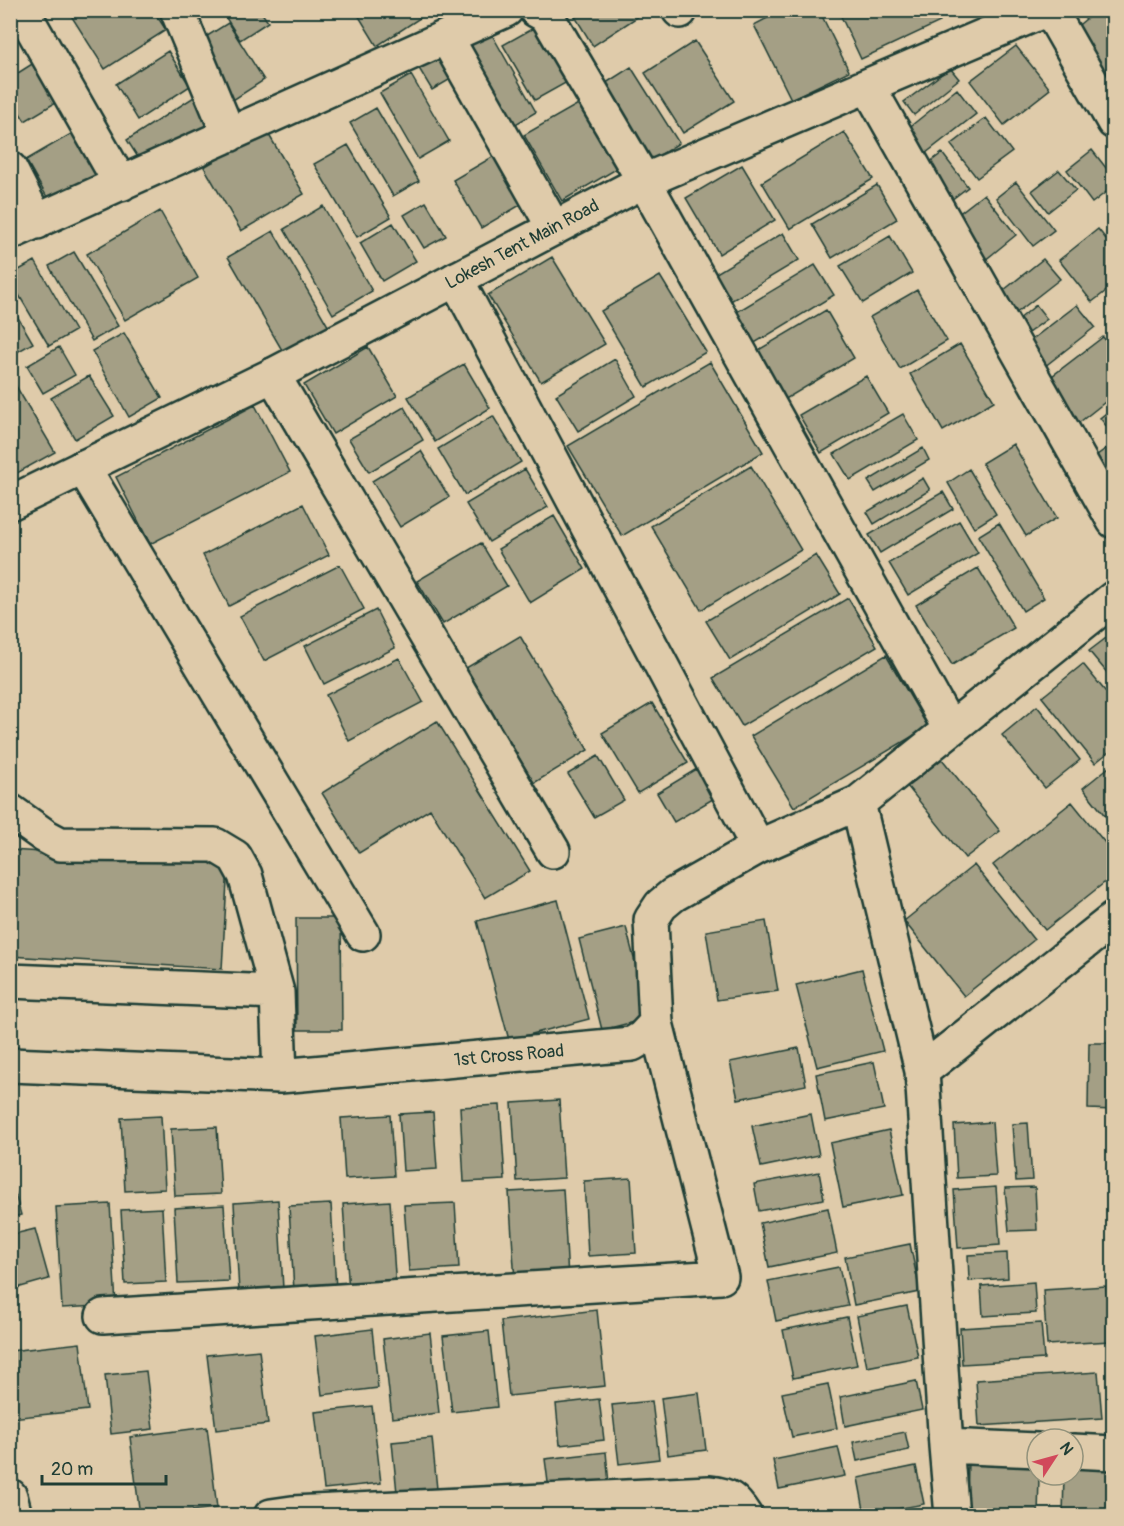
<svg xmlns="http://www.w3.org/2000/svg" width="1124" height="1526" font-family="Pangolin,sans-serif">
  <style>
    .building { fill: #a49f85; stroke: #1f3d34; stroke-width: 1.5 }
    .lines { fill: none; stroke-linecap: round; stroke-linejoin: round }
    .minor-casing { stroke: #1f3d34; stroke-width: 38 }
    .tertiary-casing { stroke: #1f3d34; stroke-width: 38 }
    .minor { stroke: #dfcbaa; stroke-width: 33 }
    .tertiary { stroke: #dfcbaa; stroke-width: 33 }
    .labels { text-anchor: middle; stroke-width: 6; stroke-linejoin: round; paint-order: stroke }
    .street-label { font-size: 18px; fill: #1f3d34; stroke: #dfcbaa }
  </style>
  <rect width="100%" height="100%" fill="#dfcbaa"/>
  <filter id="ink" filterUnits="userSpaceOnUse"><feTurbulence type="fractalNoise" baseFrequency=".0167" numOctaves="2"/><feDisplacementMap in="SourceGraphic" scale="12" xChannelSelector="R" yChannelSelector="G"/><feConvolveMatrix kernelMatrix="1 2 1 2 8 2 1 2 1" color-interpolation-filters="sRGB"/></filter>
  <g filter="url(#ink)">
    <path class="building" d="M75 10H153L166 30 105 69 70 14Z
      M221 10H260L268 22 240 40Z
      M355 10H420L423 16 377 46Z
      M571 10H648L593 46Z
      M783 10H819L849 71 791 99 754 25Z
      M838 10H934L940 22 861 59Z
      M1097 10H1113L1114 84 1111 86 1069 33Z
      M228 23 264 80 233 100 196 43Z
      M537 26 569 81 535 100 503 45Z
      M491 33 536 112 509 128 463 49Z
      M695 41 734 101 683 133 645 73Z
      M1016 46 1050 89 1004 125 970 81Z
      M446 48 461 73 432 90 417 65Z
      M168 51 190 86 138 120 116 84Z
      M40 59 65 97 25 121 10 98V78Z
      M631 67 679 143 643 166 595 90Z
      M950 68 959 79 914 115 904 102Z
      M411 75 449 141 418 159 380 93Z
      M957 89 976 114 926 153 907 129Z
      M194 97 213 127 146 170 127 140Z
      M580 103 618 168 562 201 524 135Z
      M376 108 419 181 393 196 350 123Z
      M986 118 1012 152 977 178 951 145Z
      M83 127 108 170 51 204 26 160Z
      M266 130 304 194 241 231 204 167Z
      M844 132 873 179 790 229 762 182Z
      M348 145 391 217 357 237 314 164Z
      M1092 150 1114 178V186L1092 203 1067 170Z
      M942 153 968 187 951 200 925 166Z
      M494 156 522 204 481 228 453 180Z
      M742 165 775 220 719 254 686 198Z
      M1059 170 1076 190 1048 212 1032 191Z
      M1016 182 1054 230 1033 246 996 198Z
      M877 185 897 219 832 258 812 224Z
      M984 194 1016 235 984 261 952 219Z
      M426 202 446 236 424 248 404 215Z
      M323 206 372 291 333 314 284 229Z
      M160 211 198 278 125 320 87 254Z
      M393 223 416 261 382 281 360 243Z
      M1098 229 1114 249V285L1092 302 1059 260Z
      M273 231 331 331 286 357 228 257Z
      M783 233 799 260 724 305 708 278Z
      M890 236 912 273 863 303 840 266Z
      M74 252 118 326 92 341 49 266Z
      M552 257 605 344 541 382 488 295Z
      M1043 259 1060 279 1015 314 999 294Z
      M35 261 75 331 49 346 10 280V275Z
      M815 265 834 295 748 347 730 316Z
      M660 276 706 352 646 387 601 311Z
      M917 290 947 341 900 369 870 317Z
      M10 304 33 343 10 356Z
      M1036 305 1047 319 1028 333 1018 320Z
      M1077 305 1095 327 1044 367 1026 344Z
      M826 310 854 358 779 403 750 355Z
      M124 333 162 398 129 417 92 351Z
      M1103 337 1114 351V395L1076 425 1043 383Z
      M960 344 994 401 943 431 910 374Z
      M59 347 75 375 43 393 27 366Z
      M368 347 397 396 333 434 304 385Z
      M615 359 636 396 578 431 556 395Z
      M710 362 763 452 622 536 568 446Z
      M464 364 490 408 435 442 408 397Z
      M10 376 55 452 10 477Z
      M89 376 114 416 75 439 51 398Z
      M866 376 888 413 821 453 799 415Z
      M255 405 290 472 150 544 116 477Z
      M404 407 423 440 369 472 349 439Z
      M1114 407V436L1100 418Z
      M903 414 918 440 850 480 834 454Z
      M493 416 521 462 465 495 438 449Z
      M1013 444 1057 518 1026 536 982 463Z
      M1111 445 1114 448V500L1086 463Z
      M923 448 929 460 875 492 868 481Z
      M421 451 449 497 400 527 372 481Z
      M751 466 801 550 701 610 651 526Z
      M525 469 548 507 489 542 466 504Z
      M969 469 996 514 974 528 948 483Z
      M923 478 930 490 874 524 867 512Z
      M943 492 953 509 880 553 869 535Z
      M303 504 329 555 229 606 203 555Z
      M554 516 585 569 530 603 498 549Z
      M959 521 978 553 908 595 889 563Z
      M999 523 1044 598 1023 611 978 536Z
      M481 543 507 586 443 624 417 581Z
      M816 555 840 594 730 660 706 621Z
      M340 565 364 609 264 661 240 616Z
      M978 568 1014 628 952 665 916 605Z
      M848 598 877 646 742 726 713 678Z
      M376 610 395 648 324 684 305 646Z
      M1114 632V681L1089 651Z
      M520 636 588 750 534 783 466 668Z
      M886 655 928 727 794 807 751 736Z
      M399 658 423 702 349 741 326 695Z
      M1083 664 1114 702V748L1095 763 1042 697Z
      M652 703 688 763 638 793 602 733Z
      M1037 706 1080 760 1045 788 1002 735Z
      M437 721 530 871 485 898 430 809 359 853 322 793Z
      M598 756 624 800 594 817 568 774Z
      M942 759 1000 831 965 858 907 786Z
      M1114 763V827L1083 788Z
      M700 767 718 796 674 822 657 793Z
      M1072 802 1114 854V875L1045 930 993 865Z
      M10 850 228 864 222 969 10 956Z
      M974 865 1034 940 964 996 904 921Z
      M558 900 589 1019 509 1040 477 921Z
      M296 918H341L342 1030H297Z
      M766 921 778 991 717 1000 706 931Z
      M626 927 649 1018 602 1030 579 939Z
      M862 969 883 1051 817 1067 796 985Z
      M1089 1043H1114V1110L1088 1109Z
      M799 1048 806 1085 738 1099 730 1062Z
      M874 1062 884 1109 825 1121 816 1074Z
      M559 1100 564 1178 517 1181 512 1103Z
      M500 1105 505 1180 464 1182 460 1107Z
      M433 1112 437 1169 403 1171 399 1114Z
      M811 1114 819 1155 761 1167 752 1126Z
      M390 1115 394 1176 345 1179 341 1118Z
      M161 1116 165 1189 125 1191 121 1118Z
      M992 1122 996 1176 957 1178 954 1125Z
      M1028 1123 1032 1180 1016 1181 1012 1124Z
      M217 1127 221 1194 175 1196 171 1129Z
      M889 1130 903 1195 843 1207 830 1143Z
      M819 1172 824 1199 759 1211 754 1184Z
      M10 1175 21 1215 10 1218Z
      M631 1178 636 1253 588 1256 584 1181Z
      M996 1187 1000 1245 958 1248 954 1190Z
      M1035 1187 1037 1230 1009 1231 1005 1188Z
      M563 1189 568 1278 515 1281 509 1192Z
      M278 1200 283 1289 239 1292 234 1203Z
      M390 1201 396 1289 349 1292 343 1204Z
      M455 1203 459 1268 409 1271 404 1205Z
      M110 1204 116 1305 62 1308 56 1207Z
      M331 1204 336 1289 294 1291 289 1206Z
      M224 1205 229 1281 178 1283 174 1208Z
      M162 1208 166 1282 125 1284 121 1210Z
      M828 1208 837 1253 769 1267 760 1223Z
      M35 1229 49 1279 10 1290V1235Z
      M910 1244 920 1292 854 1305 845 1257Z
      M1007 1253 1008 1278 969 1281 968 1255Z
      M839 1267 848 1306 776 1321 768 1281Z
      M1034 1282 1036 1313 983 1316 981 1286Z
      M1106 1286 1110 1341 1047 1345 1043 1290Z
      M907 1306 918 1357 867 1367 857 1316Z
      M597 1310 605 1386 509 1396 501 1321Z
      M847 1317 857 1365 793 1378 783 1330Z
      M1041 1323 1044 1359 962 1364 960 1328Z
      M372 1329 378 1388 322 1395 315 1336Z
      M489 1331 497 1407 452 1412 443 1336Z
      M430 1333 439 1413 392 1418 383 1339Z
      M80 1343 88 1410 11 1418 10 1351Z
      M259 1350 268 1424 216 1430 207 1355Z
      M146 1371 153 1429 111 1434 105 1375Z
      M1098 1372 1102 1418 979 1426 976 1380Z
      M916 1381 922 1410 845 1426 840 1397Z
      M828 1384 837 1428 792 1437 782 1393Z
      M699 1393 706 1450 668 1455 661 1398Z
      M599 1399 604 1440 560 1445 556 1404Z
      M652 1401 659 1459 619 1464 612 1405Z
      M372 1406 381 1483 324 1489 315 1412Z
      M207 1427 217 1508 140 1516 130 1437Z
      M905 1432 909 1450 857 1461 853 1442Z
      M432 1438 437 1489 397 1493 392 1442Z
      M838 1447 845 1476 779 1489 773 1460Z
      M606 1452 609 1484 549 1490 545 1459Z
      M968 1459 1037 1461V1475H1039L1038 1516H967Z
      M916 1466 924 1504 865 1515 858 1478Z
      M1073 1467 1114 1469 1113 1516H1063L1064 1475H1073Z
      M680 1503 687 1516H654Z"/>
    <g class="lines">
      <g class="minor-casing">
        <path id="minor" d="M22 10 121 184
          M177 10 229 135
          M536 10 547 16 644 181 950 729
          M679 10 680 11
          M1050 10 1114 122
          M446 37 554 228
          M868 86 1114 521
          M10 169 37 222
          M10 233 506 10
          M456 279 758 847
          M273 375 553 851
          M83 467 363 934
          M10 811 45 836 60 844 215 845 235 857 245 875 277 992 280 1076
          M10 981 277 992
          M10 1065 280 1076 632 1044 642 1038 656 1023 651 920 661 905 673 895 758 847 858 803
          M922 1071 1114 919
          M103 1316 721 1277 656 1023
          M946 1446 1037 1450
          M1073 1451 1114 1453
          M10 1496 15 1516
          M271 1516 292 1513 709 1493C729 1495 734 1499 745 1516
          M952 1516 946 1446 922 1071 858 803 1114 598"/>
      </g>
      <g class="tertiary-casing">
        <path id="tertiary" d="M10 503 273 375 644 181 1045 10"/>
      </g>
      <use href="#minor" class="minor"/>
      <use href="#tertiary" class="tertiary"/>
    </g>
  </g>
  <g class="labels">
    <g class="street-label">
      <text transform="translate(522 244) rotate(-28)" y="6">Lokesh Tent Main Road</text>
      <text transform="translate(509 1055) rotate(-5)" y="6">1st Cross Road</text>
    </g>
  </g>
  <rect width="1124" height="1526" fill="none" stroke="#dfcbaa" stroke-width="36"/>
  <rect x="18" y="18" width="1088" height="1490" fill="none" stroke="#1f3d34" stroke-width="2" filter="url(#ink)"/>
  <g transform="translate(1055 1457) rotate(54)"><circle r="28" fill="#dfcbaa" stroke="#92927b" stroke-width="1.5"/>
  <path d="M0-4.5L10 22L0 15L-10 22Z" fill="#d1495b"/>
  <text y="-9" font-size="16" font-weight="bold" text-anchor="middle" fill="#1f3d34">N</text>
  </g>
  <path d="M42 1475v9h124v-9" fill="none" stroke="#1f3d34" stroke-width="3"/>
  <text x="51" y="1475" font-size="18" fill="#1f3d34" stroke="#dfcbaa" stroke-width="4.5" paint-order="stroke">20 m</text>
</svg>
